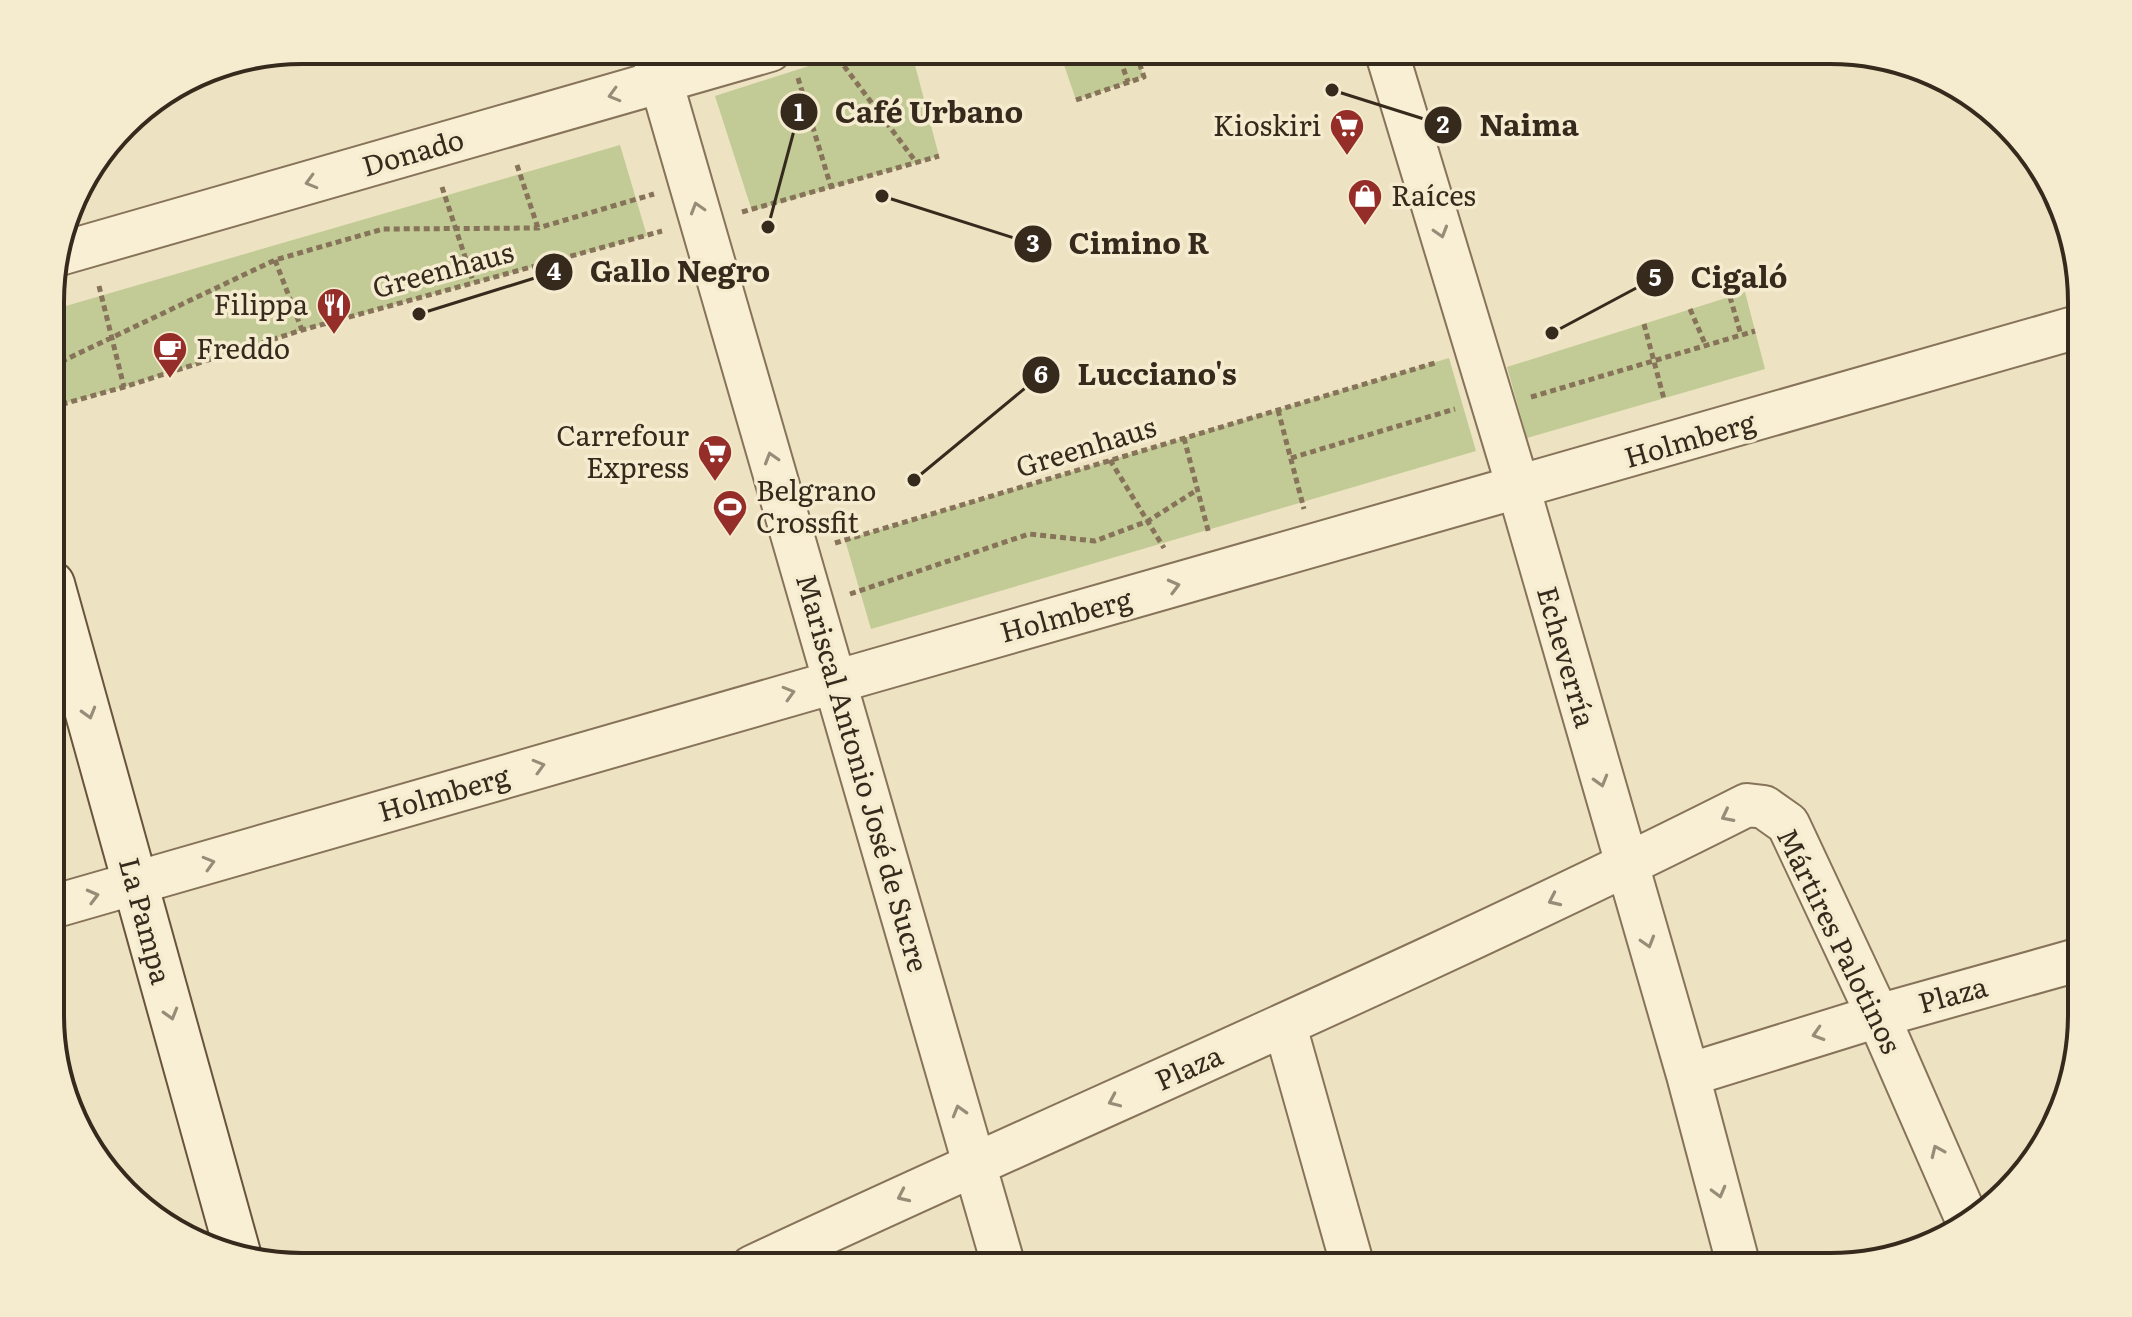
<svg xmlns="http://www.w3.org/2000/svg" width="2132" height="1317" font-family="Literata,serif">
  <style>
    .green { fill: #c2cb95 }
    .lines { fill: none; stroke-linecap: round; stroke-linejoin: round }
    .street-casing { stroke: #867359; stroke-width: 46 }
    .secondary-casing { stroke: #68543c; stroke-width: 48 }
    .path { stroke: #867359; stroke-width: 5; stroke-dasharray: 6 4; stroke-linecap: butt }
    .street { stroke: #f8efd4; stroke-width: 42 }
    .secondary { stroke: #f8efd4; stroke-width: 44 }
    .oneway { stroke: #978c78 }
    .labels { text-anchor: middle; stroke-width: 7; stroke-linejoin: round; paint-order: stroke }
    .poi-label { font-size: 28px; fill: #362a1d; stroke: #f5ecd0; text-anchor: end }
    .street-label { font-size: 28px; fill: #362a1d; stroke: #f5ecd0 }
    .rim { fill: none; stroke: #362a1d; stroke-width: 4 }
    .leader { fill: none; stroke: #362a1d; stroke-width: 3 }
    .callout-dot { fill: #362a1d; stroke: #f5ecd0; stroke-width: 3 }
    .mark-label { font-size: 24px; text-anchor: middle; font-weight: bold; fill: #fff }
    .callout-label { font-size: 30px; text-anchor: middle; font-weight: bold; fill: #362a1d; stroke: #f5ecd0; stroke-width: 7; stroke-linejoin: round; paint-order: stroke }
  </style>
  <rect width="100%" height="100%" fill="#ede2c1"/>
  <path class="green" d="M859 50H911L939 156 752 211 715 96Z
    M1059 50H1135L1144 77 1076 100Z
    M620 145 647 236 302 330 124 387 52 407V310Z
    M1745 292 1765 369 1527 438 1507 367Z
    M1449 358 1476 451 871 629 845 540Z"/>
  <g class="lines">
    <g class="street-casing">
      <path id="street" d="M652 50 1004 1267
        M1386 50 1519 490 1688 1075 1739 1267
        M56 255 770 50
        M52 907C727 709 1406 523 2081 326
        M1285 1026 1353 1267
        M1688 1075 1878 1016 2081 959
        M752 1267C1083 1112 1420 970 1747 805L1764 807 1788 824 1878 1016 1968 1222"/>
    </g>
    <g class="secondary-casing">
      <path id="secondary" d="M52 584 239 1257"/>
    </g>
    <path class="path" d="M832 50 916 162
      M1117 50 1128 82
      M798 78 831 187
      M1076 100 1144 77 1135 50
      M517 165 538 228
      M442 187 473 281
      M742 212 939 156
      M275 260 302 330
      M99 286 124 387
      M1730 297 1741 335
      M1690 309 1706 346
      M1644 324 1664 399
      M52 366 275 260 383 229 538 228 654 194
      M1531 397 1755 331
      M52 407 124 387 302 330 662 231
      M1278 410 1304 509
      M1184 438 1209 534
      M1291 458 1455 409
      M1110 460 1164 548
      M835 543 1438 362
      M850 594 1029 534 1095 541 1148 521 1197 490"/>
    <use href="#street" class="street"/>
    <use href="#secondary" class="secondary"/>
  </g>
  <defs><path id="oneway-chevron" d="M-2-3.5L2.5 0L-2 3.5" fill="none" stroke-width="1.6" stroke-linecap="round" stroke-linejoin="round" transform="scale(2)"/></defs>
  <g class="oneway">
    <use href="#oneway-chevron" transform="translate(614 95) rotate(164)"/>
    <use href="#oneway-chevron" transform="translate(311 182) rotate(164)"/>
    <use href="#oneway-chevron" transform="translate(697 208) rotate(-107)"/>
    <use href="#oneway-chevron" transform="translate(1441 232) rotate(73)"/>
    <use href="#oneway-chevron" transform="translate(771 458) rotate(-107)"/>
    <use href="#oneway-chevron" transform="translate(1174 586) rotate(-15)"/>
    <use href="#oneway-chevron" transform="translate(789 693) rotate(-16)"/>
    <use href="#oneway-chevron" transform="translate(89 713) rotate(74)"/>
    <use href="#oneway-chevron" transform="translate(539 766) rotate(-16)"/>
    <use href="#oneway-chevron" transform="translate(1601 781) rotate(74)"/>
    <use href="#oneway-chevron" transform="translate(1727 816) rotate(153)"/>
    <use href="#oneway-chevron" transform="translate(209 863) rotate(-16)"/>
    <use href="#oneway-chevron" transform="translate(93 896) rotate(-15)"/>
    <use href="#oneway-chevron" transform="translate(1554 900) rotate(155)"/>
    <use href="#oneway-chevron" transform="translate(1648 942) rotate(73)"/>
    <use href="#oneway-chevron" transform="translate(171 1014) rotate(74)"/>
    <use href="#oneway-chevron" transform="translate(1818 1034) rotate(163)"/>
    <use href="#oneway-chevron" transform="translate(1114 1101) rotate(156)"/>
    <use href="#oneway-chevron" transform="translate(959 1111) rotate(-106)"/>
    <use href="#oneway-chevron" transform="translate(1937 1151) rotate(-114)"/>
    <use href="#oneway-chevron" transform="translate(1719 1192) rotate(75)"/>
    <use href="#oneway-chevron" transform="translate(903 1196) rotate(155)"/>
  </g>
  <defs>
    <g id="supermarket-pin" transform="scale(1.8)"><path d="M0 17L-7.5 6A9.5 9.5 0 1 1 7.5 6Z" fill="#952e29" stroke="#f5ecd0"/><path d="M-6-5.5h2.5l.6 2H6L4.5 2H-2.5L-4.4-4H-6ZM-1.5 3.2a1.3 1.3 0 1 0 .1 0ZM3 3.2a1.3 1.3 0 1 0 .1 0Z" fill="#fff"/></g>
    <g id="shop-pin" transform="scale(1.8)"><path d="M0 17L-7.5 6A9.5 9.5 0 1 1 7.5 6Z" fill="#952e29" stroke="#f5ecd0"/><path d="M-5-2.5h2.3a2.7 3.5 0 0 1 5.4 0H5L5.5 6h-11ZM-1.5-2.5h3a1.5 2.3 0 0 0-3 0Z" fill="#fff"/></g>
    <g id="restaurant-pin" transform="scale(1.8)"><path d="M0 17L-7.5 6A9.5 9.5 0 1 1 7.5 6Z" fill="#952e29" stroke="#f5ecd0"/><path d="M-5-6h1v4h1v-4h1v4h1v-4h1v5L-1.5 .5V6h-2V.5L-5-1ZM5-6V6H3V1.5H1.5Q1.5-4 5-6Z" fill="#fff"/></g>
    <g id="cafe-pin" transform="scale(1.8)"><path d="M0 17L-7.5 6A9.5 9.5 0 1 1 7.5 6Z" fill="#952e29" stroke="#f5ecd0"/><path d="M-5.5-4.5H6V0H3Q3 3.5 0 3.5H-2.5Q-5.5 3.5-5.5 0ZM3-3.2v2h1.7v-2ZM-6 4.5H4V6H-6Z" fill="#fff"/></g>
    <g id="stadium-pin" transform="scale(1.8)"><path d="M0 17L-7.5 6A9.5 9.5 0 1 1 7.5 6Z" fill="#952e29" stroke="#f5ecd0"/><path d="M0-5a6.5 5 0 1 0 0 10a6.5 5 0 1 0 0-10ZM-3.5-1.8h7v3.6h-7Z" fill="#fff"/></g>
  </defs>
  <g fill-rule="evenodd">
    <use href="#supermarket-pin" x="1347" y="126"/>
    <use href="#shop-pin" x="1365" y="196"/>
    <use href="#restaurant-pin" x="334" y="305"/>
    <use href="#cafe-pin" x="170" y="349"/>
    <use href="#supermarket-pin" x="715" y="452"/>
    <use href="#stadium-pin" x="730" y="507"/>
  </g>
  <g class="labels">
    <g class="poi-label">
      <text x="1321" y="136">Kioskiri</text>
      <text x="1391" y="206" text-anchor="start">Raíces</text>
      <text x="308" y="315">Filippa</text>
      <text x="196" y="359" text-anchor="start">Freddo</text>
      <text x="689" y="446">Carrefour<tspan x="689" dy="32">Express</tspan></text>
      <text x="756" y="501" text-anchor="start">Belgrano<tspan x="756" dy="32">Crossfit</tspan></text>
    </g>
    <g class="street-label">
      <text transform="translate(413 153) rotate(-16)" y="10">Donado</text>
      <text transform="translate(443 270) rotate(-15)" y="10">Greenhaus</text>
      <text transform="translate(1690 440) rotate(-16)" y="10">Holmberg</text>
      <text transform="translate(1086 447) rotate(-17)" y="10">Greenhaus</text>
      <text transform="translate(1066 616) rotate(-15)" y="10">Holmberg</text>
      <text transform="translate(1566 657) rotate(74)" y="10">Echeverría</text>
      <text transform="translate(862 773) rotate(74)" y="10">Mariscal Antonio José de Sucre</text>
      <text transform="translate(444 794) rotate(-16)" y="10">Holmberg</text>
      <text transform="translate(145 921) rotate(75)" y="10">La Pampa</text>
      <text transform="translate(1839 941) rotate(64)" y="10">Mártires Palotinos</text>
      <text transform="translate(1953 995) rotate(-15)" y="10">Plaza</text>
      <text transform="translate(1189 1068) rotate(-24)" y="10">Plaza</text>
    </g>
  </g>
  <path d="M0 0H2132V1317H0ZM302 64H1830A238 238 0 0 1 2068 302V1015A238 238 0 0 1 1830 1253H302A238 238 0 0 1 64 1015V302A238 238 0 0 1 302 64Z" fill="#f5ecd0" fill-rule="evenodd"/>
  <path class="rim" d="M302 64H1830A238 238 0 0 1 2068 302V1015A238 238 0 0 1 1830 1253H302A238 238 0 0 1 64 1015V302A238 238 0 0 1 302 64Z"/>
  <path class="leader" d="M768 227L799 112M1332 90L1443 125M882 196L1033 244M419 314L554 272M1552 333L1655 278M914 480L1041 375"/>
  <g class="callout-dot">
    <circle cx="768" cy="227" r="8"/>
    <circle cx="1332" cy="90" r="8"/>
    <circle cx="882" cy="196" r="8"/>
    <circle cx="419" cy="314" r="8"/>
    <circle cx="1552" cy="333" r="8"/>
    <circle cx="914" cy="480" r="8"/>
    <circle cx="799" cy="112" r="20"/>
    <circle cx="1443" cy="125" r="20"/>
    <circle cx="1033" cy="244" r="20"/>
    <circle cx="554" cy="272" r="20"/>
    <circle cx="1655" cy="278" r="20"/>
    <circle cx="1041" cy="375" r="20"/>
  </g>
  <g class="mark-label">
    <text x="799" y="121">1</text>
    <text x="1443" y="133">2</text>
    <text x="1033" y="252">3</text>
    <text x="554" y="280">4</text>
    <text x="1655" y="286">5</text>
    <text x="1041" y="383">6</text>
  </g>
  <g class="callout-label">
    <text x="929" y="123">Café Urbano</text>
    <text x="1529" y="136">Naima</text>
    <text x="1139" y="254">Cimino R</text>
    <text x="680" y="282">Gallo Negro</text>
    <text x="1739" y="288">Cigaló</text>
    <text x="1157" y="385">Lucciano's</text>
  </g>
</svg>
